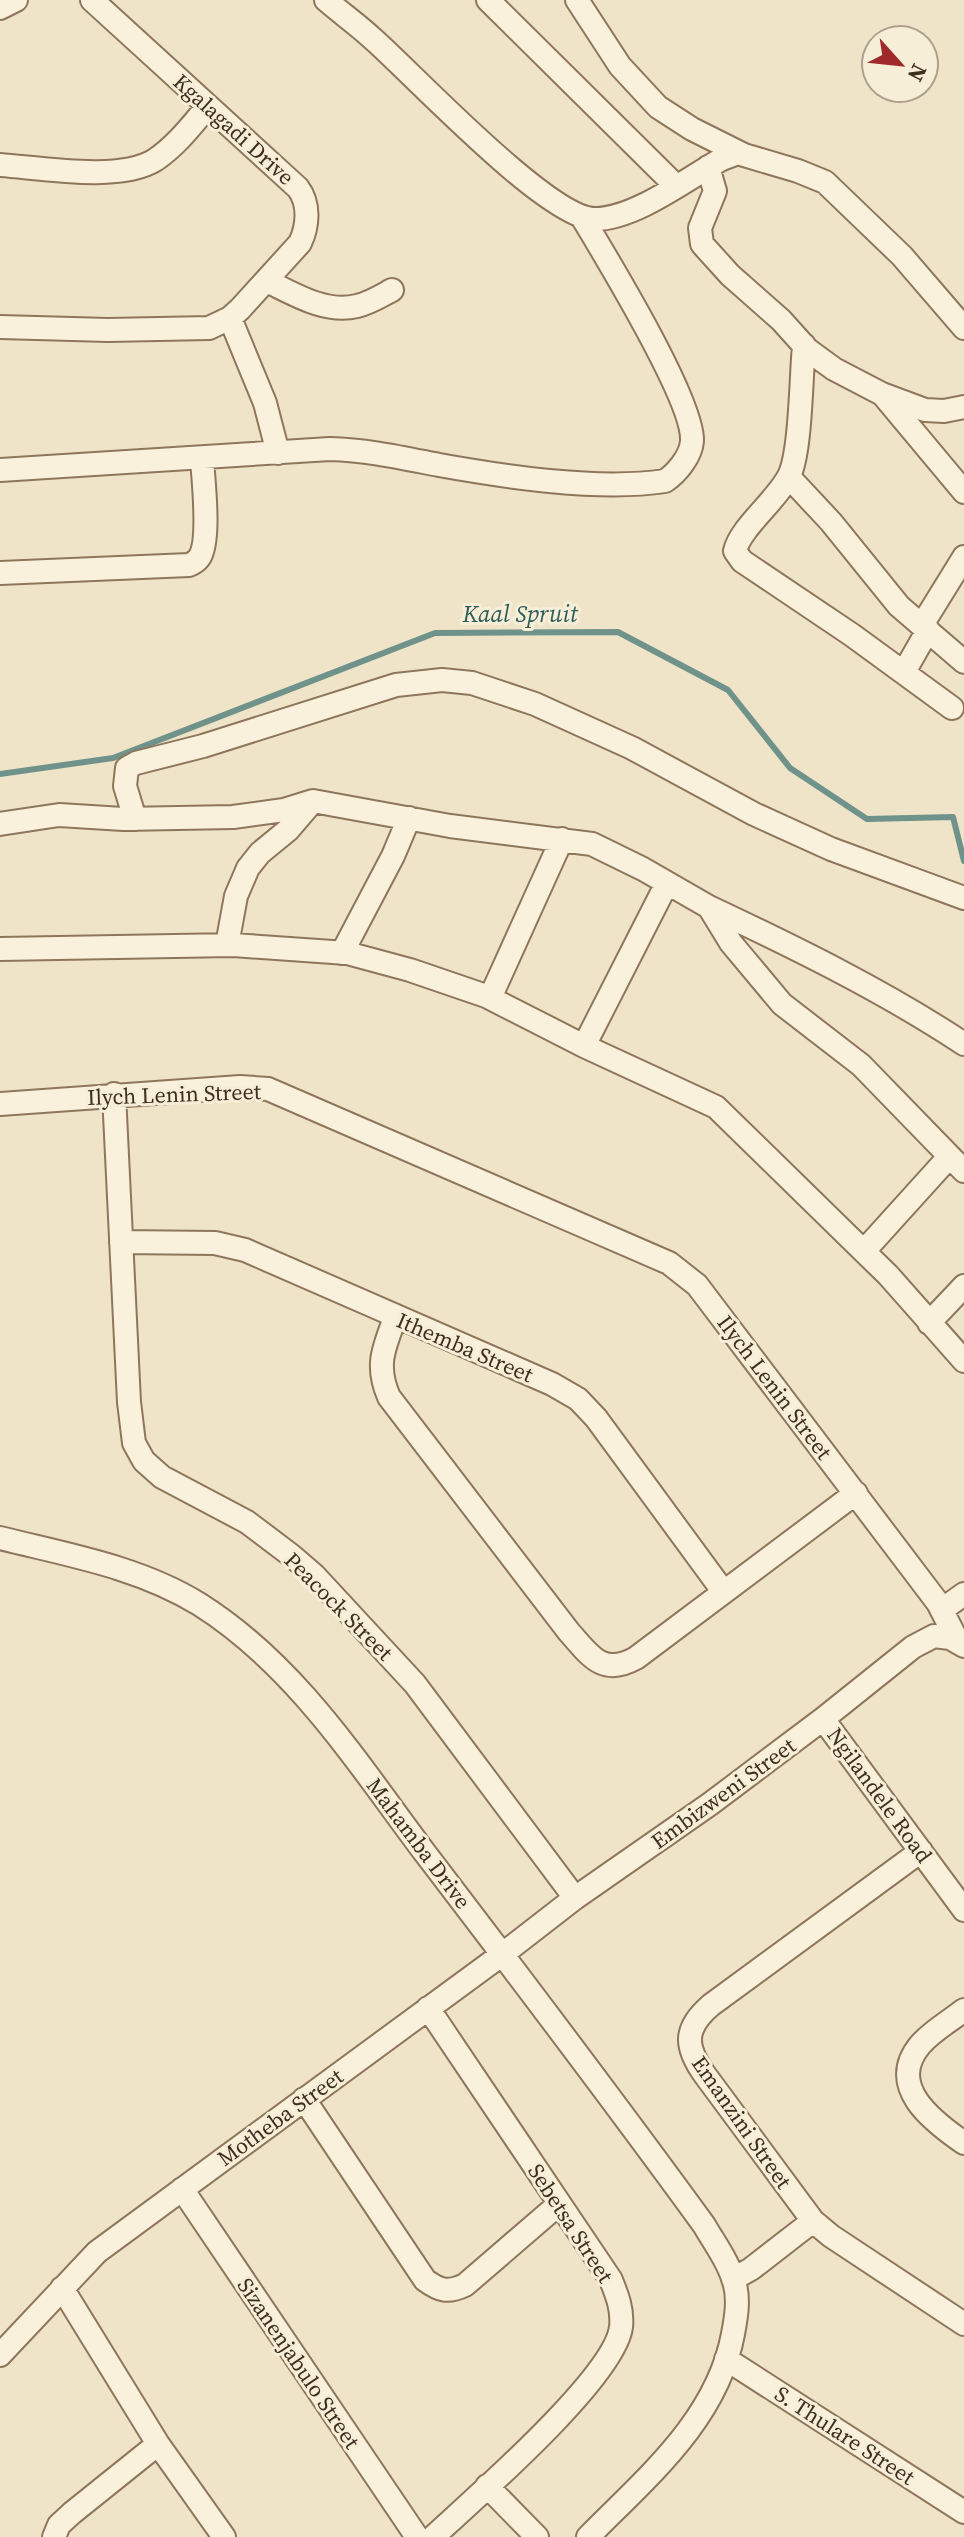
<svg xmlns="http://www.w3.org/2000/svg" width="964" height="2537" font-family="'Source Serif 4',serif">
  <style>
    .lines { fill: none; stroke-linecap: round; stroke-linejoin: round }
    .stream { stroke: #6f938a; stroke-width: 6 }
    .minor-casing { stroke: #8d765c; stroke-width: 26 }
    .minor { stroke: #faf1dc; stroke-width: 22 }
    .labels { text-anchor: middle; stroke-width: 6; stroke-linejoin: round; paint-order: stroke }
    .street-label { font-size: 22px; fill: #3d2e20; stroke: #f7eed8 }
    .water-label { font-size: 24px; font-style: italic; fill: #2f5d5a; stroke: #f7eed8 }
  </style>
  <rect width="100%" height="100%" fill="#f0e4c8"/>
  <g class="lines">
    <path class="stream" d="M0 774 113 758 435 633 618 632 728 690 790 768 867 819 953 817 964 861"/>
    <g class="minor-casing">
      <path id="minor" d="M326 0C341 13 358 25 373 39 413 74 548 219 595 219 635 219 688 178 722 159L738 153
        M488 0 676 186
        M577 0 620 66 658 107 692 129 744 155 798 171 825 182 902 256 964 328
        M0 8 16 0
        M0 165C42 168 120 182 155 160 176 146 192 125 208 106
        M708 167 715 191 700 228 702 244 730 275 781 320 808 350 834 369 882 394 925 410 944 411 964 407
        M267 281C294 294 326 314 357 306 370 303 381 296 392 290
        M230 318 265 403 278 453
        M0 327 108 330 209 328 230 318 240 309 300 243C308 226 310 204 298 188L92 0
        M804 345C801 375 801 452 789 476 777 500 740 528 735 551L742 561 852 635 952 708
        M883 395 964 492
        M0 470 330 449C368 450 403 458 439 465 506 477 598 491 665 481 677 473 691 456 692 441 694 401 606 257 582 217
        M789 477 831 522 899 606 964 662
        M0 573 189 565C194 563 196 562 199 558 211 541 203 479 202 458
        M922 625 964 557
        M904 672 928 630
        M135 819 125 786 127 768 136 763 203 746 396 685 442 680 472 683 535 704 632 748 754 814 831 849 964 898
        M0 824 59 815 123 819 233 817 284 810 313 801 450 826 592 844 643 869 709 907 731 943 782 1004 861 1065 964 1171
        M709 907C796 948 884 991 964 1044
        M227 945 236 896 248 868 260 853 288 830 312 802
        M0 949 233 945 347 953 410 970 486 996 584 1046 716 1107 888 1275 964 1361
        M342 953 393 856 409 818
        M490 998 562 839
        M584 1046 667 883
        M114 1094 129 1402 134 1443 144 1461 162 1477 247 1522 292 1556 314 1575 415 1684 575 1898
        M0 1104 240 1087 268 1089 669 1263 697 1285 938 1603 958 1642
        M121 1242 215 1243 245 1250 552 1384 578 1399 596 1418 723 1591
        M864 1251 949 1157
        M395 1318C384 1348 375 1365 389 1397L569 1632C590 1655 602 1677 636 1658L856 1493
        M929 1323 964 1286
        M0 1538C68 1555 139 1567 199 1604 296 1665 358 1764 425 1853 519 1976 613 2100 704 2225 715 2244 730 2264 735 2285 739 2301 736 2318 733 2334 717 2420 646 2478 588 2537
        M943 1609 964 1594
        M823 1719 964 1910
        M921 1851 711 2005C683 2029 685 2047 705 2075L813 2221 831 2236 964 2324
        M428 2008 611 2280C617 2295 623 2310 621 2327 615 2377 474 2499 433 2537
        M964 2010C950 2021 932 2031 920 2045 886 2086 932 2121 964 2143
        M304 2099 425 2280C440 2291 448 2293 465 2285L559 2204
        M182 2189 417 2537
        M733 2279 751 2269 813 2221
        M62 2288 158 2444 224 2537
        M0 2355 97 2252 504 1953 575 1898 710 1804 823 1719 913 1647 934 1636 950 1638 964 1646
        M726 2359 964 2512
        M487 2486 537 2537
        M54 2537 59 2525 72 2513 158 2444"/>
    </g>
    <use href="#minor" class="minor"/>
  </g>
  <g class="labels">
    <g class="street-label">
      <text transform="translate(234 129) rotate(42)" y="8">Kgalagadi Drive</text>
      <text transform="translate(174 1094) rotate(-2)" y="8">Ilych Lenin Street</text>
      <text transform="translate(465 1347) rotate(23)" y="8">Ithemba Street</text>
      <text transform="translate(775 1387) rotate(53)" y="8">Ilych Lenin Street</text>
      <text transform="translate(339 1606) rotate(45)" y="8">Peacock Street</text>
      <text transform="translate(723 1793) rotate(-36)" y="8">Embizweni Street</text>
      <text transform="translate(880 1795) rotate(54)" y="8">Ngilandele Road</text>
      <text transform="translate(419 1843) rotate(53)" y="8">Mahamba Drive</text>
      <text transform="translate(280 2117) rotate(-36)" y="8">Motheba Street</text>
      <text transform="translate(742 2122) rotate(55)" y="8">Emanzini Street</text>
      <text transform="translate(571 2223) rotate(57)" y="8">Sebetsa Street</text>
      <text transform="translate(299 2363) rotate(56)" y="8">Sizanenjabulo Street</text>
      <text transform="translate(845 2435) rotate(33)" y="8">S. Thulare Street</text>
    </g>
    <g class="water-label">
      <text x="520" y="622">Kaal Spruit</text>
    </g>
  </g>
  <g transform="translate(900 64) rotate(117)"><circle r="38" fill="#f7eed8" stroke="#ada18e" stroke-width="2"/>
  <path d="M0-6L14 30L0 20L-14 30Z" fill="#9e2a2b"/>
  <text y="-12" font-size="22" font-weight="bold" text-anchor="middle" fill="#3d2e20">N</text>
  </g>
</svg>
